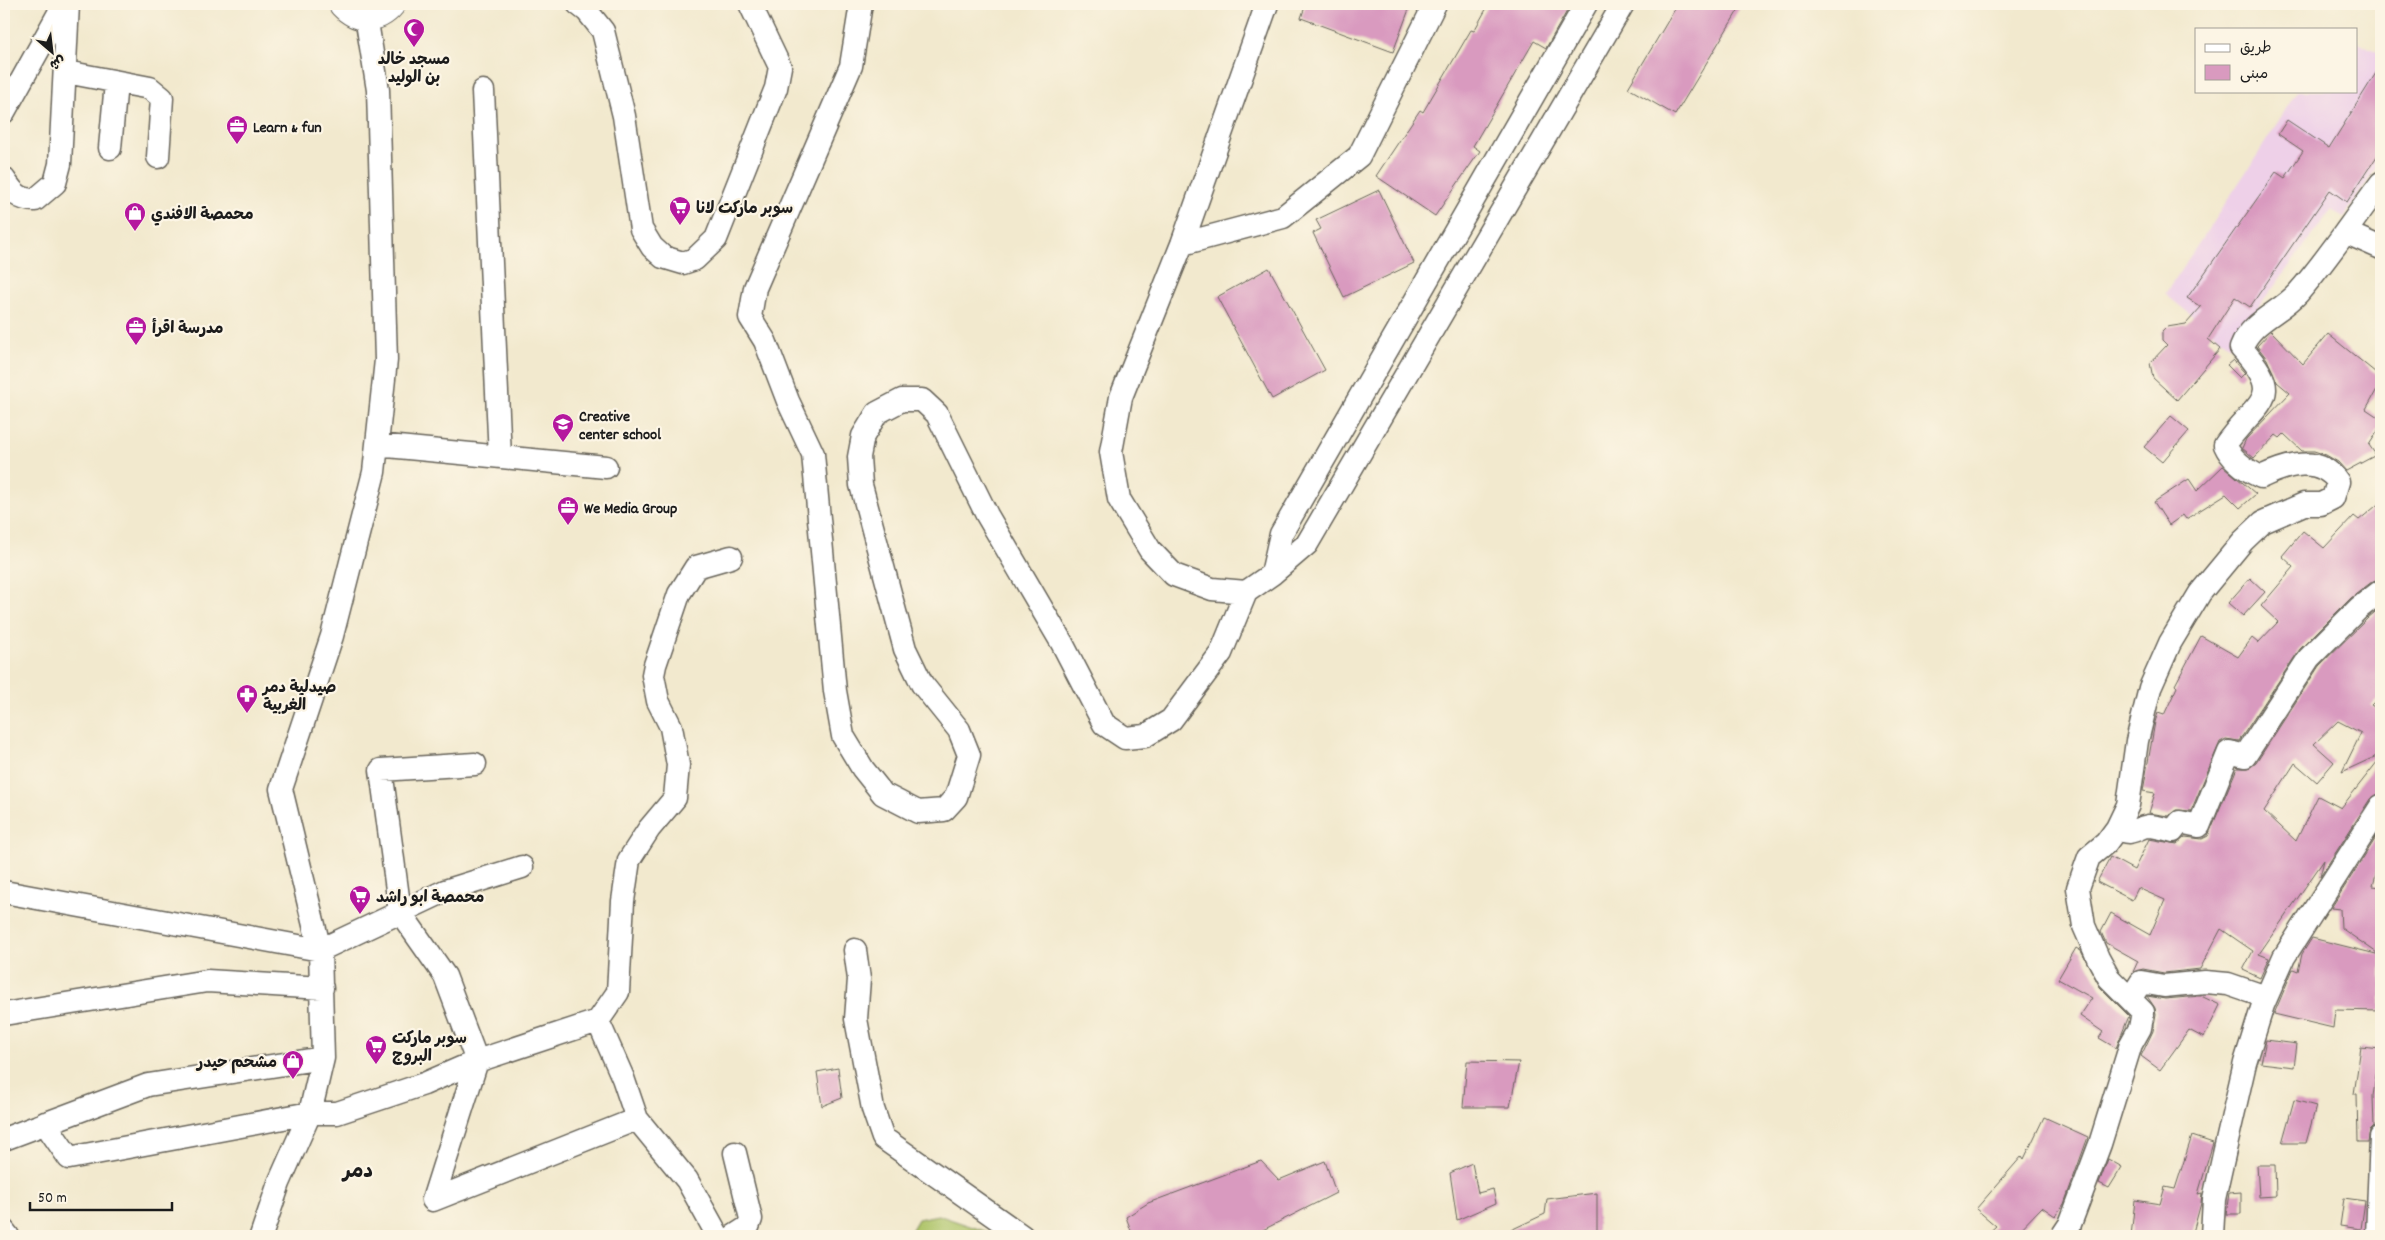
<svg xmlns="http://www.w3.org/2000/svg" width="2385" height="1240" font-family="Dekko,'Playpen Sans Arabic',sans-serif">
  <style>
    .built { fill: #eed0e8 }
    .green { fill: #afc56a; stroke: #667043 }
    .building { fill: #d99abf }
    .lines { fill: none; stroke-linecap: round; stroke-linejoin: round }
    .minor-casing { stroke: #67645a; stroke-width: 25 }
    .major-casing { stroke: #67645a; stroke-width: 30 }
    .minor { stroke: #fff; stroke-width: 22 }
    .major { stroke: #fff; stroke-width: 28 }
    .labels { text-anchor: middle; stroke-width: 4.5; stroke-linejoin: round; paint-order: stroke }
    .poi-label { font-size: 16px; font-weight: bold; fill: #1c1c1c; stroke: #fcf5e5; text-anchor: start }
    .district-label { font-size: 21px; font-weight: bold; fill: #1c1c1c; stroke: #fcf5e5 }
  </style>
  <rect width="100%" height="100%" fill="#fcf5e5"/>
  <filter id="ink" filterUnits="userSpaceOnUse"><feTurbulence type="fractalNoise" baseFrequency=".02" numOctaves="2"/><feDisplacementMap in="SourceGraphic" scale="10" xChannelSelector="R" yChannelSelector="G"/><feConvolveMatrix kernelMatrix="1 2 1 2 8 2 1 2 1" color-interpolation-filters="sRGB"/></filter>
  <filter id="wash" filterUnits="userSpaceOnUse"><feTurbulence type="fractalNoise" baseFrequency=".0096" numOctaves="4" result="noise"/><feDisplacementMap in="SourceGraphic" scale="20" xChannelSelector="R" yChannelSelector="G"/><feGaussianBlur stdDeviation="1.12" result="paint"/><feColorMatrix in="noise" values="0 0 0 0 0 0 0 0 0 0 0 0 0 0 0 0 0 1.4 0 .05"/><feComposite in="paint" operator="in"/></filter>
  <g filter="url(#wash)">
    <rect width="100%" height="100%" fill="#f2e9ce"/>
    <path class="built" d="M2356 41 2381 54V161L2344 217 2331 210 2230 346 2165 294 2258 154 2297 91H2356Z"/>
    <path class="green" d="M938 1215 999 1236H908L918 1219Z"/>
    <g id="blocks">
      <path class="building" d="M1306 4H1411L1393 52 1301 18Z
        M1489 4H1571L1546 48 1534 41 1473 146 1480 151 1435 216 1376 176 1420 110 1423 112 1471 30 1474 31Z
        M1678 4H1742L1675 115 1628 88Z
        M2381 65V150L2347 202 2330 190 2250 307 2235 297 2208 339 2220 349 2177 400 2153 378 2150 363 2167 345 2162 340V332L2167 327 2186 324 2201 307 2187 298 2276 172 2285 178 2303 151 2278 134 2287 120 2329 148Z
        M1379 190 1414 263 1344 297 1313 233 1321 229 1316 220Z
        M1269 268 1325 370 1272 399 1217 297Z
        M2271 331 2303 364 2328 334 2381 377V382L2366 409 2381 419V426L2369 445 2376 455 2346 471 2338 462 2326 455 2314 451H2302L2284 434 2280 438 2276 435 2254 458 2242 448 2246 439 2290 393 2277 382 2267 359 2257 346Z
        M2233 360 2245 373 2240 378 2227 365Z
        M2171 416 2189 431 2162 462 2144 447Z
        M2223 466 2256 494 2240 508 2226 494 2186 519 2183 515 2169 525 2154 502 2189 479 2197 491Z
        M2381 502V578L2373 581 2351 598 2300 649 2239 741 2226 739 2220 742 2191 811 2176 810 2168 816 2149 813 2155 793 2143 791 2155 722 2158 713 2164 715 2177 687 2175 685 2201 636 2238 657 2252 638 2258 643 2278 622 2261 606 2294 567 2282 556 2303 531 2324 548 2354 516 2359 520Z
        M2250 578 2265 592 2243 616 2228 603Z
        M2381 607V695L2371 705 2381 711V754L2342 772 2361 733 2338 721 2314 744 2334 762 2317 782 2295 763 2264 811 2296 841 2318 796 2341 808 2381 757V793L2370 799 2320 877 2324 860 2259 954 2269 958 2260 978 2243 970 2253 951 2221 929 2200 969 2164 973 2143 969 2133 972 2138 961 2106 943 2101 932 2111 913 2150 935 2165 900 2138 888 2132 900 2097 882 2110 857 2134 870 2149 839 2177 844 2185 837 2202 839 2208 836 2237 768H2249L2256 763 2319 666 2368 618Z
        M2381 830V855L2373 886 2381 887V1011L2335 1010 2333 1028 2274 1014 2293 969 2298 971 2302 954 2312 938 2380 955 2341 928 2340 909 2331 908Z
        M2076 948 2081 951 2100 987 2129 1016 2116 1048 2099 1038 2103 1032 2080 1016 2092 998 2058 979Z
        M2147 996 2165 999 2201 996 2220 1005 2204 1038 2189 1030 2160 1070 2141 1056 2153 1031 2156 1014 2155 1008Z
        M2266 1040 2297 1044 2294 1067 2261 1063Z
        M2361 1047 2380 1049 2373 1096 2374 1126 2370 1130 2368 1142H2358L2357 1094H2354Z
        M1467 1061 1519 1062 1510 1107H1463Z
        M838 1068 842 1098 822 1106 817 1072Z
        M2294 1100 2316 1106 2306 1143H2282Z
        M2044 1117 2088 1137 2064 1204 2055 1216 2042 1207 2014 1236H1985L1996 1226 1976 1209 2022 1156 2024 1159Z
        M2192 1136 2213 1143 2198 1194 2202 1193 2201 1203 2192 1236H2131L2135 1200 2160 1204 2165 1187 2175 1189Z
        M2108 1159 2122 1167 2109 1188 2099 1183Z
        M1261 1161 1279 1180 1325 1161 1336 1193 1251 1236H1133L1126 1217 1148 1203Z
        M1472 1163 1478 1193 1493 1189 1496 1203 1457 1220 1450 1173Z
        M2257 1165H2275L2276 1196 2259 1197Z
        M2241 1192V1214H2226L2229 1193Z
        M1597 1193V1236H1498L1545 1214 1547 1199Z
        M2344 1198 2365 1201 2361 1229 2340 1226Z"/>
    </g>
  </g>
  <g filter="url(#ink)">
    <use href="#blocks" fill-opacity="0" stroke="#67645a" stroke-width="1"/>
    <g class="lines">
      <g class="minor-casing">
        <path id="minor" d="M578 4 587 11 603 31 624 116 641 229 652 247 663 257 683 263 695 259 716 239 776 88 780 67 750 4
          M861 4 851 66 755 288 750 317 765 341 788 401 813 454 835 691 843 736 863 769 883 794 918 812 944 810 956 797 969 755 959 730 922 684 905 649 861 485 859 457 863 436 877 413 902 400H922L937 414 987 515 1062 643 1104 724 1125 738 1145 736 1171 720 1221 653 1246 592 1272 574 1307 544 1623 4
          M66 72 150 88 162 98 158 157
          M483 91 500 457
          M4 112 64 4
          M110 148 116 83
          M4 179C13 192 18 200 35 200L55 183 60 164 68 4
          M2346 231 2356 237 2381 248
          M1182 244 1283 217 1359 156 1435 4
          M377 445 606 467
          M1272 574 1281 534 1586 4
          M1246 592 1212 589 1174 575 1150 550 1119 499 1111 452 1121 397 1182 244 1267 4
          M475 764 381 770 400 912 445 976 477 1061 433 1200 637 1119
          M2117 828C2131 837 2135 828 2148 826 2155 826 2166 829 2173 831L2180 822 2199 826 2229 752 2245 756 2309 658 2359 608 2381 591
          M4 892 320 950 445 891 522 867
          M855 950 859 979 856 1019 873 1109 883 1138 1022 1236
          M2131 998 2141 982 2164 986 2205 982 2228 984 2266 997
          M4 1014 207 981 322 988
          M45 1123 69 1158 310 1113H337L424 1084 477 1061 598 1021
          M4 1139 148 1085 323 1058
          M4 1231 8 1236
          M261 1236 279 1183 310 1113 323 1058 320 950 281 789 332 636 374 472 386 360 378 90 366 16
          M718 1236 687 1180 637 1119 623 1078 598 1021 618 992 623 901 629 860 649 829 675 798 678 765 671 727 658 701 653 675 655 665 679 594 696 567 731 557
          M734 1236 748 1227 751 1219 735 1153
          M2062 1236 2070 1224 2100 1144 2131 1044 2140 1028 2143 1012 2109 978 2098 958 2084 926 2078 888 2089 857 2106 843 2117 828 2128 805 2137 741 2150 688 2170 643 2200 593 2243 541 2263 522 2304 504H2321L2333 498 2338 482C2320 454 2286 465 2261 477 2246 470 2232 461 2225 445 2255 401 2289 400 2241 348 2252 320 2279 314 2298 293 2328 259 2353 220 2381 183
          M2212 1236 2214 1199 2225 1150 2245 1063 2263 1005 2284 957 2381 806
          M2377 1236 2381 1137"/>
      </g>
      <g class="major-casing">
        <path id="major" d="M343 4C357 19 377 21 391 4"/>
      </g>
      <use href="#minor" class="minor"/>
      <use href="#major" class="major"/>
    </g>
  </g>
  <defs>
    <g id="mosque-pin" transform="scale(1.125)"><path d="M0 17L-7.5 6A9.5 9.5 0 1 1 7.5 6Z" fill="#b5179e" stroke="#fcf5e5"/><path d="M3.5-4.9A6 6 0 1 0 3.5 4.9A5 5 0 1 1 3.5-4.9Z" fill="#fff"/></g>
    <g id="office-pin" transform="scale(1.125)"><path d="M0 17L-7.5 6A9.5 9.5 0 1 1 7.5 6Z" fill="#b5179e" stroke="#fcf5e5"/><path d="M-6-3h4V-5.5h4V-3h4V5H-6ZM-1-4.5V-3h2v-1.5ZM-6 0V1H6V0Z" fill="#fff"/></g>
    <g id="supermarket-pin" transform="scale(1.125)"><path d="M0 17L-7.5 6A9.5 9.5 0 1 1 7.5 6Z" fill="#b5179e" stroke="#fcf5e5"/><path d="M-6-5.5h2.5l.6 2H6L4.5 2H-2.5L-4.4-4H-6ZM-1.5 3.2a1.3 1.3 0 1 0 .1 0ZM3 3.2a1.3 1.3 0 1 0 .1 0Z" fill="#fff"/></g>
    <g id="shop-pin" transform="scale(1.125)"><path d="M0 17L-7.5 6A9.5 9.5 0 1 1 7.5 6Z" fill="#b5179e" stroke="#fcf5e5"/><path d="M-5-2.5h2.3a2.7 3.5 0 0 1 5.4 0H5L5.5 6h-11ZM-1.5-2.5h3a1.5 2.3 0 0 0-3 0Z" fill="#fff"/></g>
    <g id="school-pin" transform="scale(1.125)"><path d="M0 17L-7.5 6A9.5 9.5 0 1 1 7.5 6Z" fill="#b5179e" stroke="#fcf5e5"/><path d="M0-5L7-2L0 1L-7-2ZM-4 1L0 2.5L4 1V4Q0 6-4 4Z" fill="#fff"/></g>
    <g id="pharmacy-pin" transform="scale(1.125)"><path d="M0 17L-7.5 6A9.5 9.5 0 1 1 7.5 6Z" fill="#b5179e" stroke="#fcf5e5"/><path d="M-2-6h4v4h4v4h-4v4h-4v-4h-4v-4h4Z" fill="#fff"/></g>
  </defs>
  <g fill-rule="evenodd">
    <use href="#mosque-pin" x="414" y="29"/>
    <use href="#office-pin" x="237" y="126"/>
    <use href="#supermarket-pin" x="680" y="207"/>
    <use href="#shop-pin" x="135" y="213"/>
    <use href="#office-pin" x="136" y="327"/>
    <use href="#school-pin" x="563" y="424"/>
    <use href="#office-pin" x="568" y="507"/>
    <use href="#pharmacy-pin" x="247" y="695"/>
    <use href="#supermarket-pin" x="360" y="896"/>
    <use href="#supermarket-pin" x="376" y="1046"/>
    <use href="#shop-pin" x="293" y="1061"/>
  </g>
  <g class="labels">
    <g class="poi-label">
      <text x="414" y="64" text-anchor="middle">مسجد خالد<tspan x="414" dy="18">بن الوليد</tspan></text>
      <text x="253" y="132">Learn &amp; fun</text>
      <text x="696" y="213">سوبر ماركت لانا</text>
      <text x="151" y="219">محمصة الافندي</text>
      <text x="152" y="333">مدرسة اقرأ</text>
      <text x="579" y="421">Creative<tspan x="579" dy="18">center school</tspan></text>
      <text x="584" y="513">We Media Group</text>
      <text x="263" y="692">صيدلية دمر<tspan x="263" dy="18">الغربية</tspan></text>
      <text x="376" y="902">محمصة ابو راشد</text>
      <text x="392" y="1043">سوبر ماركت<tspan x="392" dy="18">البروج</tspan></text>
      <text x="277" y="1067" text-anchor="end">مشحم حيدر</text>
    </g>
    <g class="district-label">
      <text x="358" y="1177">دمر</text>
    </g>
  </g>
  <rect width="2385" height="1240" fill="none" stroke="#fcf5e5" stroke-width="20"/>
  <rect x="2195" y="28" width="162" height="65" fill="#fcf5e5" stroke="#a29e95"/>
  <rect x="2205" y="44" width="25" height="8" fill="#ffffff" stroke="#a29e95"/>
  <text x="2240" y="52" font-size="15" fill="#1c1c1c">طريق</text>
  <rect x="2205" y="65" width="25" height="15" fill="#d99abf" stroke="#a29e95"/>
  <text x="2240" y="78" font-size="15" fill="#1c1c1c">مبنى</text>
  <g transform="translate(52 52) rotate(152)" stroke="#fcf5e5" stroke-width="4" paint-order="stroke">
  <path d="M0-4L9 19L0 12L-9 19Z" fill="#1c1c1c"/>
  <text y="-8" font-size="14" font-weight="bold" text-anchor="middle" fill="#1c1c1c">ش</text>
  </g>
  <path d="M30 1202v8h142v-8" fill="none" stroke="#1c1c1c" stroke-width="2.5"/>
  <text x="38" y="1202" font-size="15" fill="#1c1c1c" stroke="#fcf5e5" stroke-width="4" paint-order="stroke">50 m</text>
</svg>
